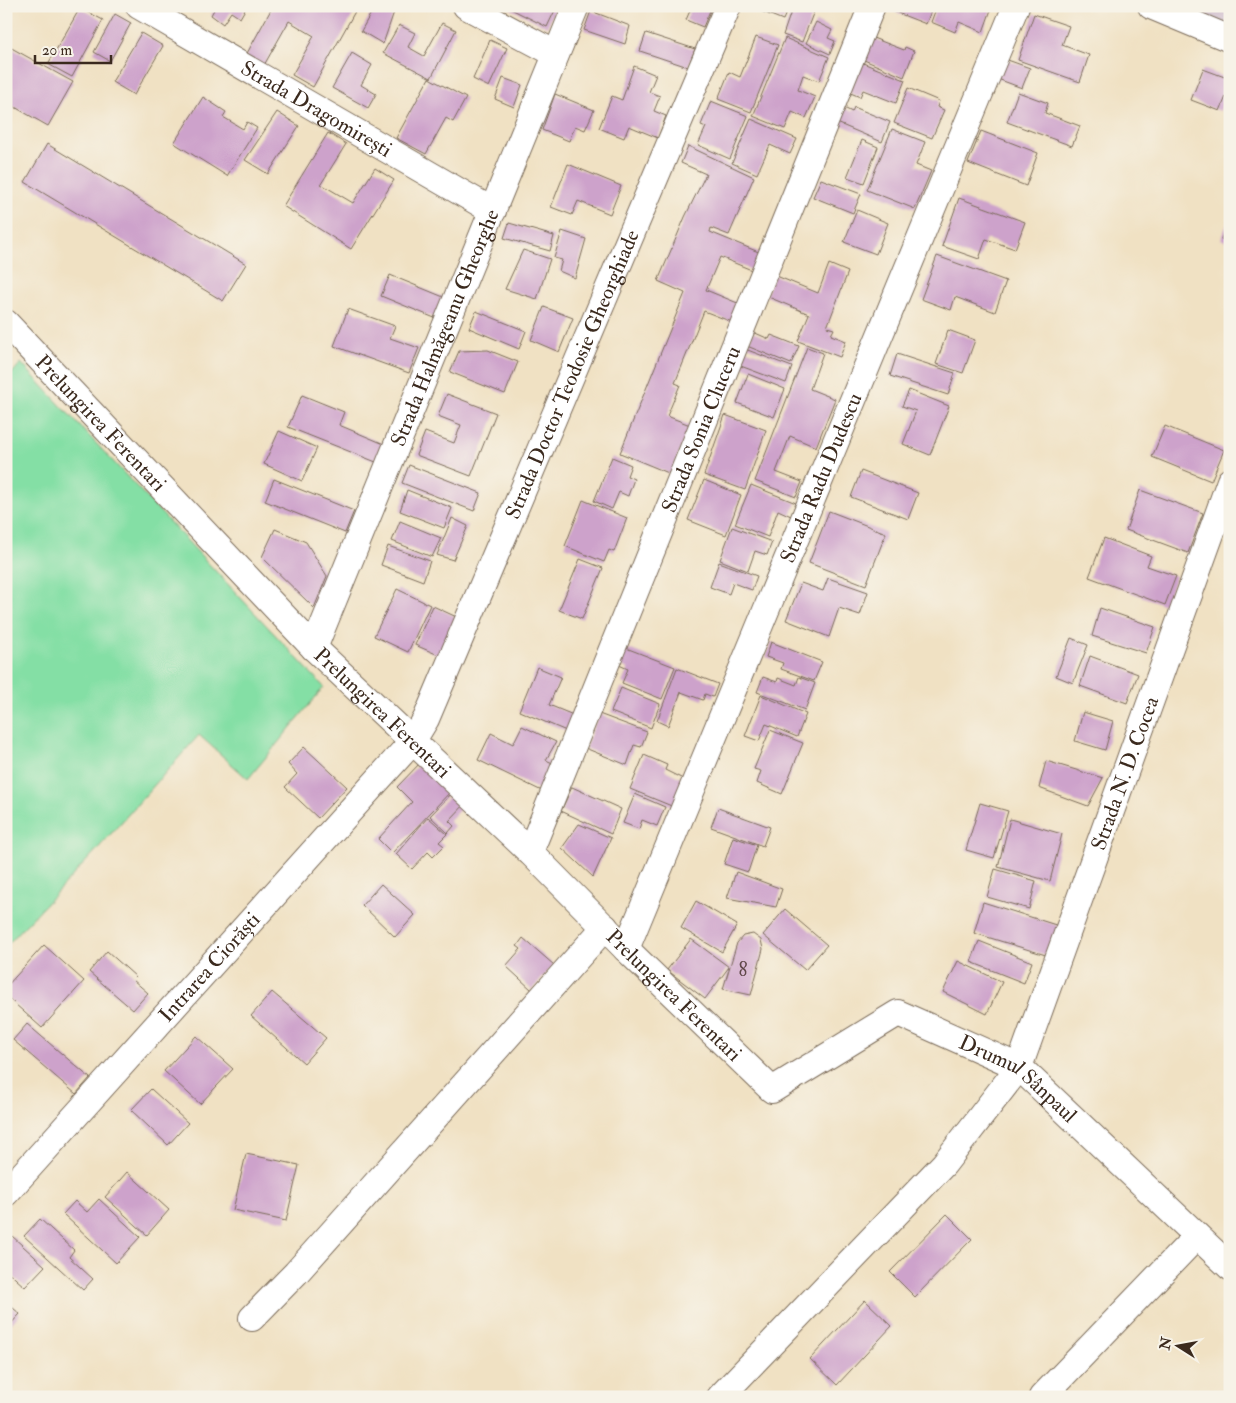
<svg xmlns="http://www.w3.org/2000/svg" width="1236" height="1403" font-family="'IM FELL Double Pica',serif">
  <style>
    .industrial { fill: #cfbdce }
    .green { fill: #84dfa5; stroke: #608462 }
    .building { fill: #cda2cb }
    .lines { fill: none; stroke-linecap: round; stroke-linejoin: round }
    .minor-casing { stroke: #7a6a58; stroke-width: 28 }
    .minor { stroke: #fff; stroke-width: 26 }
    .labels { text-anchor: middle; stroke-width: 4.5; stroke-linejoin: round; paint-order: stroke }
    .number-label { font-size: 19px; fill: #604849 }
    .street-label { font-size: 21px; fill: #3b2a1e; stroke: #f7f3e8 }
  </style>
  <rect width="100%" height="100%" fill="#f7f3e8"/>
  <filter id="ink" filterUnits="userSpaceOnUse"><feTurbulence type="fractalNoise" baseFrequency=".02" numOctaves="2"/><feDisplacementMap in="SourceGraphic" scale="10" xChannelSelector="R" yChannelSelector="G"/><feConvolveMatrix kernelMatrix="1 2 1 2 8 2 1 2 1" color-interpolation-filters="sRGB"/></filter>
  <filter id="wash" filterUnits="userSpaceOnUse"><feTurbulence type="fractalNoise" baseFrequency=".0096" numOctaves="4" result="noise"/><feDisplacementMap in="SourceGraphic" scale="20" xChannelSelector="R" yChannelSelector="G"/><feGaussianBlur stdDeviation="1.12" result="paint"/><feColorMatrix in="noise" values="0 0 0 0 0 0 0 0 0 0 0 0 0 0 0 0 0 1.4 0 .05"/><feComposite in="paint" operator="in"/></filter>
  <g filter="url(#wash)">
    <rect width="100%" height="100%" fill="#f0e1c3"/>
    <path class="industrial" d="M1188 6H1230V50L1178 29Z"/>
    <path class="green" d="M21 363 324 687 248 779 199 735 93 854 6 946V380Z"/>
    <g id="blocks">
      <path class="building" d="M216 6H247L240 18 231 12 223 24 211 15Z
        M273 6H358L313 87 292 75 314 36 289 21 263 67 245 57Z
        M375 6H396L383 44 361 31Z
        M505 6H557L547 27Z
        M692 6H712L703 27 686 20Z
        M748 6H789L783 20Z
        M793 6H816L802 42 783 35Z
        M898 6H933L926 24 895 12Z
        M937 6H989L992 7 983 32 959 22 955 32 931 22Z
        M80 8 103 20 72 77 48 64Z
        M591 11 630 26 625 44 584 30Z
        M115 14 131 23 110 61 94 52Z
        M1034 14 1069 26 1062 45 1089 55 1080 82 1018 60Z
        M816 22 832 30 828 38 835 41 830 54 806 43Z
        M442 23 456 30 431 78 383 53 399 25 415 33 408 47 424 56Z
        M141 33 163 46 134 95 112 82Z
        M646 33 695 49 688 67 640 51Z
        M756 37 778 45 751 112 718 99 729 72 740 77Z
        M785 38 829 57 819 81 803 75 798 90 815 97 806 118 792 112 785 129 753 116Z
        M873 38 904 50 905 47 914 51 904 77 864 60Z
        M490 40 507 48 489 87 473 79Z
        M6 45 73 82 48 126 6 102Z
        M352 53 372 65 361 85 376 94 368 108 332 88Z
        M1002 58 1030 68 1022 88 995 78Z
        M858 61 905 80 896 103 863 90 860 97 846 91Z
        M634 66 656 75 649 92 660 96 654 111 666 116 658 138 629 126 624 138 599 128 612 96 622 100Z
        M1203 69 1230 79V87L1220 111 1191 100Z
        M429 78 466 98 453 122 446 118 426 154 396 138Z
        M503 78 522 85 514 107 495 99Z
        M908 88 939 101 937 107 944 110 932 138 894 123Z
        M1018 92 1048 103 1045 113 1080 126 1072 146 1007 122Z
        M555 94 594 110 585 130 575 126 569 141 542 130Z
        M203 97 226 112 223 117 243 129 247 122 257 128 227 176 174 143Z
        M711 101 748 116 730 159 698 145 706 127 701 125Z
        M854 107 890 122 882 142 837 123 844 108 852 112Z
        M277 112 299 126 268 174 245 160Z
        M751 119 797 139 790 154 770 145 757 174 732 163Z
        M892 129 925 142 916 165 931 171 915 209 867 190Z
        M981 131 1038 153 1026 186 968 163Z
        M328 133 346 144 321 184 353 203 375 168 394 180 351 249 283 206Z
        M862 140 878 147 864 183 847 177Z
        M47 144 246 264 223 301 25 182Z
        M688 146 754 177 729 235 711 228 710 232 761 253 754 271 720 257 706 290 740 304 732 322 704 311 675 383 680 385 667 416 690 425 671 474 620 453 685 293 658 281 685 217 706 174 681 163Z
        M568 164 621 186 610 214 578 201 572 215 551 207Z
        M821 179 861 194 853 213 813 197Z
        M959 198 1025 222 1015 249 986 239 979 259 942 246Z
        M857 210 888 223 876 254 844 242Z
        M1230 217V243L1221 239Z
        M509 223 554 236 550 251 504 238Z
        M562 231 586 239 575 278 559 271 562 260 554 258Z
        M523 250 550 259 537 299 505 289Z
        M937 256 1006 281 995 312 955 297 951 310 921 299Z
        M829 264 848 272 827 327 834 329 831 335 846 341 840 357 798 341 809 314 766 296 774 275 818 293Z
        M390 275 446 298 437 319 381 296Z
        M544 307 573 318 559 352 531 340Z
        M348 309 395 326 390 338 419 348 409 373 334 346Z
        M476 311 526 331 519 349 469 328Z
        M948 330 975 340 963 373 936 364Z
        M753 332 769 339 771 335 799 346 791 364 747 346Z
        M807 347 823 353 810 389 835 399 816 447 790 436 776 472 802 482 796 497 755 481Z
        M745 349 792 367 786 383 738 365Z
        M488 350 518 362 505 394 450 372 459 351Z
        M897 354 955 373 948 395 890 376Z
        M748 374 785 389 774 417 737 403Z
        M909 390 949 406 930 455 903 444 916 411 902 406Z
        M447 394 496 413 471 476 416 455 425 432 454 443 461 425 438 416Z
        M302 395 344 412 339 425 384 444 376 462 288 427Z
        M725 415 766 430 745 490 704 475Z
        M1165 426 1224 450 1211 481 1152 457Z
        M279 431 317 448 302 481 264 464Z
        M612 457 631 465 627 476 634 479 628 496 619 492 612 509 594 501Z
        M409 465 481 493 474 511 402 483Z
        M861 471 918 493 908 519 851 497Z
        M274 479 354 511 345 533 265 501Z
        M704 480 741 495 726 535 688 520Z
        M751 485 796 503 791 516 778 510 768 537 735 524Z
        M407 490 452 508 444 528 400 511Z
        M1140 490 1203 513 1188 553 1126 530Z
        M583 500 627 518 614 552 609 550 604 562 565 546Z
        M829 511 886 533 866 585 809 563Z
        M452 518 468 526 453 560 437 555Z
        M400 521 441 538 432 557 392 541Z
        M732 527 772 542 767 555 755 551 748 571 720 560Z
        M275 529 306 542 327 576 314 608 262 557Z
        M1104 538 1151 556 1147 566 1176 576 1165 605 1089 577Z
        M388 546 430 561 423 581 381 565Z
        M580 559 603 568 582 619 559 610Z
        M719 562 757 576 752 590 733 583 729 594 710 587Z
        M828 578 868 592 860 615 839 608 829 637 786 620 801 583 823 591Z
        M397 589 430 605 408 652 374 636Z
        M433 606 465 621 448 659 415 645Z
        M1100 608 1155 627 1146 653 1092 636Z
        M1071 638 1088 645 1073 683 1056 676Z
        M771 642 822 662 814 681 781 669 783 663 766 657Z
        M626 648 675 667 662 699 622 683 628 669 619 665Z
        M1090 656 1138 674 1127 703 1080 686Z
        M537 667 561 677 549 705 578 717 571 733 519 711Z
        M677 668 718 684 713 697 705 694 703 700 681 692 668 726 657 721Z
        M763 677 777 682 778 678 796 685 799 677 815 683 805 710 757 692Z
        M621 688 660 704 651 728 611 712Z
        M761 695 806 714 797 737 766 724 759 741 745 736Z
        M1083 712 1113 721 1105 750 1075 741Z
        M599 714 647 732 641 747 634 745 627 765 585 748Z
        M522 726 556 742 546 760 559 766 546 793 478 760 491 733 513 744Z
        M770 730 803 743 782 794 757 783 761 771 754 769Z
        M304 747 347 787 318 818 285 787 297 774 288 764Z
        M644 755 667 765 665 770 683 779 674 807 630 789Z
        M423 760 453 789 392 853 378 839 412 802 397 787Z
        M1046 761 1103 778 1088 806 1039 788Z
        M572 787 621 809 611 834 561 811Z
        M455 790 467 802 449 821 454 826 448 833 430 816Z
        M635 794 665 807 657 826 642 820 639 829 623 823Z
        M980 803 1008 811 994 858 966 850Z
        M718 808 770 827 763 846 711 827Z
        M428 817 447 834 439 842 444 846 433 857 428 852 412 869 396 854Z
        M1010 819 1062 834 1050 881 998 867Z
        M579 824 611 838 593 877 562 848Z
        M733 837 757 845 748 872 724 864Z
        M995 869 1036 881 1029 909 987 897Z
        M736 872 782 889 776 907 727 898Z
        M381 884 415 915 395 937 362 905Z
        M696 901 737 925 722 952 681 928Z
        M983 902 1059 926 1049 956 974 933Z
        M785 909 827 945 805 970 763 935Z
        M753 934 761 940 763 949 751 995 723 989 737 943 743 936Z
        M523 938 554 965 532 990 506 966 521 949 517 946Z
        M691 939 729 967 705 999 667 970Z
        M979 941 1032 962 1024 983 971 962Z
        M44 945 84 981 42 1028 6 996V987Z
        M107 951 136 977 133 980 148 993 133 1010 89 972Z
        M958 961 1002 982 987 1014 943 992Z
        M272 992 326 1038 304 1063 251 1016Z
        M27 1024 90 1078 76 1094 13 1040Z
        M196 1036 233 1069 200 1104 164 1071Z
        M151 1089 188 1123 168 1145 131 1110Z
        M246 1154 299 1165 286 1221 233 1210Z
        M127 1172 169 1210 147 1235 105 1197Z
        M99 1199 140 1237 116 1263 63 1214 75 1201 87 1212Z
        M947 1214 972 1239 915 1297 890 1272Z
        M40 1219 74 1250 69 1257 93 1279 83 1290 24 1236Z
        M12 1236 45 1266 25 1287 6 1270V1241Z
        M865 1300 892 1326 837 1385 810 1359Z
        M6 1302 20 1314 6 1329Z"/>
    </g>
  </g>
  <g filter="url(#ink)">
    <use href="#blocks" fill-opacity="0" stroke="#7a6a58" stroke-width="1"/>
    <g class="lines">
      <g class="minor-casing">
        <g id="minor">
          <path id="s1" d="M139 6 493 211"/>
          <path d="M466 6 556 54"/>
          <path d="M1151 6 1230 39"/>
          <path id="s2" d="M6 323 314 648 530 852 626 949 772 1090 898 1013 1019 1067 1230 1267"/>
          <path id="s3" d="M314 648 576 6"/>
          <path id="s4" d="M530 852 872 6"/>
          <path id="s5" d="M626 949 1016 6"/>
          <path id="s6" d="M6 1193 412 742 426 719 728 6"/>
          <path d="M252 1318 296 1273 605 927"/>
          <path id="s7" d="M720 1397 944 1164 1019 1067 1230 481"/>
          <path d="M1042 1397 1197 1236"/>
        </g>
      </g>
      <use href="#minor" class="minor"/>
    </g>
  </g>
  <g class="labels">
    <g class="number-label">
      <text x="743" y="976">8</text>
    </g>
    <g class="street-label">
      <text dy="7" stroke="none"><textPath href="#s1" startOffset="205">Strada Dragomirești</textPath></text>
      <text dy="7" stroke="none"><textPath href="#s3" startOffset="346">Strada Halmăgeanu Gheorghe</textPath></text>
      <text dy="7" stroke="none"><textPath href="#s6" startOffset="1008">Strada Doctor Teodosie Gheorghiade</textPath></text>
      <text dy="7" stroke="none"><textPath href="#s2" startOffset="138">Prelungirea Ferentari</textPath></text>
      <text dy="7" stroke="none"><textPath href="#s4" startOffset="456">Strada Sonia Cluceru</textPath></text>
      <text dy="7" stroke="none"><textPath href="#s5" startOffset="510">Strada Radu Dudescu</textPath></text>
      <text dy="7" stroke="none"><textPath href="#s2" startOffset="542">Prelungirea Ferentari</textPath></text>
      <text dy="7" stroke="none"><textPath href="#s7" startOffset="758">Strada N. D. Cocea</textPath></text>
      <text dy="7" stroke="none"><textPath href="#s6" startOffset="304">Intrarea Ciorăști</textPath></text>
      <text dy="7" stroke="none"><textPath href="#s2" startOffset="948">Prelungirea Ferentari</textPath></text>
      <text dy="7" stroke="none"><textPath href="#s2" startOffset="1370">Drumul Sânpaul</textPath></text>
    </g>
  </g>
  <rect width="1236" height="1403" fill="none" stroke="#f7f3e8" stroke-width="25"/>
  <g transform="translate(1178 1346) rotate(281)" stroke="#f7f3e8" stroke-width="4" paint-order="stroke">
  <path d="M0-4L9 19L0 12L-9 19Z" fill="#3b2a1e"/>
  <text y="-8" font-size="14" font-weight="bold" text-anchor="middle" fill="#3b2a1e">N</text>
  </g>
  <path d="M35 55v8h76v-8" fill="none" stroke="#3b2a1e" stroke-width="2.5"/>
  <text x="42" y="55" font-size="15" fill="#3b2a1e" stroke="#f7f3e8" stroke-width="4" paint-order="stroke">20 m</text>
</svg>
